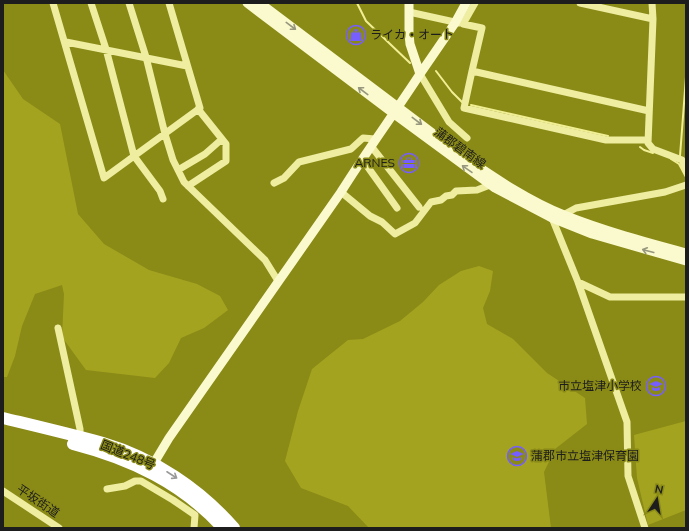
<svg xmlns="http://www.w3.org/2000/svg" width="689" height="531" font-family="Mulish,'Noto Sans JP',sans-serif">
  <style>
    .green { fill: #a4a320 }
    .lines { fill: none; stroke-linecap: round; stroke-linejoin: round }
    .stream { stroke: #f1ef93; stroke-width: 2 }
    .street { stroke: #eeeda0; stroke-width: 7 }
    .secondary { stroke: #faface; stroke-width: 9 }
    .highway { stroke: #fff; stroke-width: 12 }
    .oneway { stroke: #97977e }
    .oneway2 { stroke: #999 }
    .labels { text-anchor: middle; stroke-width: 3; stroke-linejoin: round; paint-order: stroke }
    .poi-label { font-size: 12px; fill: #1d1d1d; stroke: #8a8a17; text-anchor: start }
    .street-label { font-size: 12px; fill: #1d1d1d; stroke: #8a8a17 }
  </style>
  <rect width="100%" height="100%" fill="#8a8a17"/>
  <path class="green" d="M3 70 23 99 60 124 78 214 104 244 149 270 197 284 220 296 228 310 204 328 181 338 169 363 155 378 86 370 62 337 64 294 62 285 35 294 22 326 15 356 7 377H3Z
    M479 266 493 271 490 291 483 308 487 324 513 339 547 373 585 398 587 424 555 449 544 472 551 528H369L348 506 301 488 285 461 298 411 312 369 348 340 363 339 400 321 423 302 439 285 461 271Z
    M686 421V510L648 525 637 478 634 435Z"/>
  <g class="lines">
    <path class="stream" d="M357 3 366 21 410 63
      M436 71 452 92 462 102
      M471 105 608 136
      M640 147 644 150 653 153
      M680 156 686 77
      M671 159 679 164 686 177"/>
    <path class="street" d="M53 3 104 178 200 108 169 3
      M91 3 106 49 134 156 160 191 163 199
      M129 3 146 57 165 134 173 160 184 182 265 260 278 281
      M475 3 463 24 482 28 472 71 649 111
      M580 3 653 19
      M652 3 653 19 648 143 653 149 682 160 686 170
      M409 12 459 23
      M66 42 187 66
      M472 71 464 108 606 140H648
      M420 74 449 122 467 138
      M371 146 419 207
      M362 159 397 208
      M178 170 205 154 222 139
      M274 183 284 178 299 162 351 149 363 138 375 139
      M188 186 226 161V144L198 109
      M341 192 370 216 382 222 395 234 415 223 431 202 441 200 446 196 452 195 456 191 477 190 490 185
      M563 215 576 208 665 192 686 185
      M552 218 578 282 627 422 628 476 645 528
      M578 282 610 297H686
      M58 328 80 429V438
      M107 489 125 486 135 481H141L173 500 195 515 194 528
      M3 491 59 528"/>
    <path class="secondary" d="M247 3 394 114 495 188 552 218 592 234 686 261
      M260 3 467 159C498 180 529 201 564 215 604 231 645 242 686 253
      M420 74 455 23 466 3
      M151 468 169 438 341 192C366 152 394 114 420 74L410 44 409 34V3"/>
    <path class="highway" d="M3 418C36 426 70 434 103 443 154 458 200 489 234 528
      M73 444C131 459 182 483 223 528"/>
  </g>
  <defs><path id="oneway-shaft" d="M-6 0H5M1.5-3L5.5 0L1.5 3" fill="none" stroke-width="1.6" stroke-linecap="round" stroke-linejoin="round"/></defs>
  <g class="oneway">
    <use href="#oneway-shaft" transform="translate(291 26) rotate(37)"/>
    <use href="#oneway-shaft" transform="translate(363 91) rotate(-143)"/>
    <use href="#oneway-shaft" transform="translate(417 121) rotate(37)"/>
    <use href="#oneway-shaft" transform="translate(467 169) rotate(-145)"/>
    <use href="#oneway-shaft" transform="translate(648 251) rotate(-165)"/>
  </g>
  <use class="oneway2" href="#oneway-shaft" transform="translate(172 475) rotate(33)"/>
  <defs>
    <g id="shop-ring" transform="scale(1)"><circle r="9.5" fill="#8a8a17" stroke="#765eff" stroke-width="1.5"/><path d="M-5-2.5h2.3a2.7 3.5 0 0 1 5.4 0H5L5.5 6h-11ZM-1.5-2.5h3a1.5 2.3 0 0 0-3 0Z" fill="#765eff"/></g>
    <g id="office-ring" transform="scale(1)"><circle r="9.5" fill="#8a8a17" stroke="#765eff" stroke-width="1.5"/><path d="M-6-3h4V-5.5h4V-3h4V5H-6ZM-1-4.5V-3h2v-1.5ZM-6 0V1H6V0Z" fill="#765eff"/></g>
    <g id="school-ring" transform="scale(1)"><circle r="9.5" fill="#8a8a17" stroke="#765eff" stroke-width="1.5"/><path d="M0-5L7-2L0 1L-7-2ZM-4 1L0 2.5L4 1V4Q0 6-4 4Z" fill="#765eff"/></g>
  </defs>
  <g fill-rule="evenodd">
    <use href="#shop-ring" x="356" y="35"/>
    <use href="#office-ring" x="409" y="163"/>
    <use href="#school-ring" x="656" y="386"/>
    <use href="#school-ring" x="517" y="456"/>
  </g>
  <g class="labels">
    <g class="poi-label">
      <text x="370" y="39">ライカ・オート</text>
      <text x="395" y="167" text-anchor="end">ARNES</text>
      <text x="642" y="390" text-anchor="end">市立塩津小学校</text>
      <text x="531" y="460">蒲郡市立塩津保育園</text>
    </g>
    <g class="street-label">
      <text transform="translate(460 148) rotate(36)" y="4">蒲郡碧南線</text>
      <text transform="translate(128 455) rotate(22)" y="4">国道248号</text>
      <text transform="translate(38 501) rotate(34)" y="4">平坂街道</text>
    </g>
  </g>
  <rect width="689" height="531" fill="none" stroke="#1d1d1d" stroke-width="8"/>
  <g transform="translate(657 499) rotate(12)" stroke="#8a8a17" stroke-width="3" paint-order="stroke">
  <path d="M0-3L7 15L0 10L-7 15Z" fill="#1d1d1d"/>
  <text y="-6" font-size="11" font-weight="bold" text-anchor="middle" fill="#1d1d1d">N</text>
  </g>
</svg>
